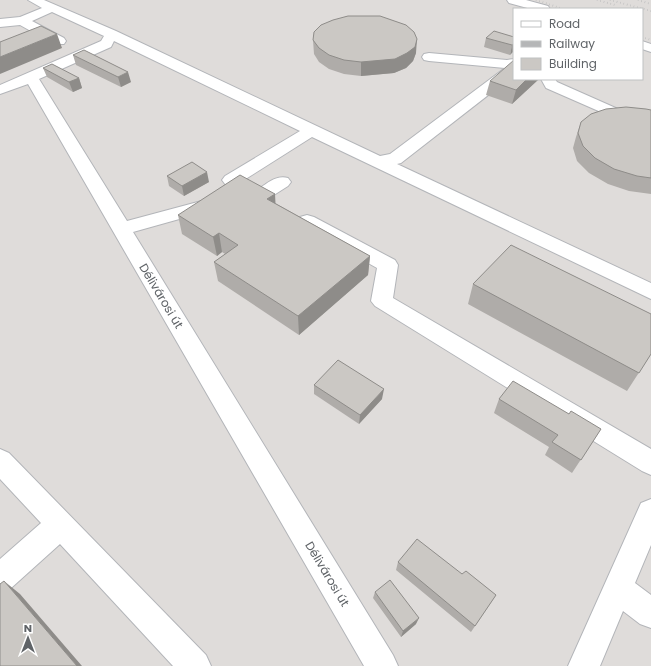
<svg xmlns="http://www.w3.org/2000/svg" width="651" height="666" font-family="Poppins,sans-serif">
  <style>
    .industrial { fill: #dfdcda; fill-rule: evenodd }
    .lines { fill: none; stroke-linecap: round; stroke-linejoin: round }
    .minor-casing { stroke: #b3b5b9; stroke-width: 2 }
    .minor { fill: #fff; fill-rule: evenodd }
    .rail { stroke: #b5b6b7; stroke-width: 2; stroke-dasharray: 0.5 3; stroke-linecap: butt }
    .wall { fill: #afaca9 }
    .shaded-wall { fill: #8e8c89 }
    .building { fill: #cbc8c4; stroke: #8e8c89 }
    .labels { text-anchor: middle; stroke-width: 3; stroke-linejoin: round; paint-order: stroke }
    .street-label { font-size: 12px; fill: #5f6367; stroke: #fff }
  </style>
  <rect width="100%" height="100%" fill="#f0ede8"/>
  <path class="industrial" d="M0 0H651V666H0ZM514 9H642V79H514Z"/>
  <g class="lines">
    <g class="minor-casing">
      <path id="minor" d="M28 0H44L116 31 380 156 390 154 505 68 429 61 424 60 422 57 424 54 429 53 507 60 514 59V75L401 163 397 164 651 283V299L312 137 244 180 260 188C269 182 277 175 288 178L291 182 288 186 266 200 260 202 254 200 225 184 222 180 225 176 300 131 114 41 111 47 39 79 127 221 209 199 215 201 218 205 215 209 133 232 393 655 398 666H364L28 84 0 94V85L101 41 104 36 52 12 32 21 64 38 66 41 64 44H54L20 25 0 27V19L20 17 42 8Z
        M507 0H526L548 6 550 9H531L509 3Z
        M642 41 651 44V52L642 49Z
        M541 79H555L557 82 636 117 639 120 636 123H626L546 88Z
        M307 215 314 217 395 260 398 265 393 298 651 449V475L642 471 375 306 371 301 377 268 300 225 298 221 300 217Z
        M0 449 9 453 206 655 211 666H173L60 544 10 589 0 594V559L41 523 0 479Z
        M651 499V545L635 583 651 595V628L640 624 623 611 600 666H568L641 503Z"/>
    </g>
    <use href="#minor" class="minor"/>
    <path class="rail" d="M536 0 563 9
      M597 0 615 5
      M610 0 651 11
      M638 0 651 4
      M642 37 651 40"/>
  </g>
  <path class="wall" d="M514 37 510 55 484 47 486 38Z
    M313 40 416 53 413 61 406 68 394 73 361 76 344 74 329 69 319 62 314 54Z
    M73 55 131 82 121 87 76 65Z
    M43 68 79 78 82 88 73 92 47 77Z
    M514 79H539L512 104 486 95 490 81Z
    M651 110V194L629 191 608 184 589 173 577 161 573 148 576 137 581 122Z
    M167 176 209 182 184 196 169 186Z
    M275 194V203L370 256 368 275 299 335 218 281 214 262 225 254 222 252 217 256 182 234 178 215Z
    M473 284 651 354 627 391 468 304Z
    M314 385 382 399 359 424 314 394Z
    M499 399 569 414 601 429 572 473 545 455 549 447 494 413Z
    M398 562 462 574 496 595 471 632 396 570Z
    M375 592 416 624 401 637 373 598Z"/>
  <path class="shaded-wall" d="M57 34 62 48 0 74V57Z
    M417 39 416 53 413 61 406 68 394 73 361 76V62Z
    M514 44V51L510 55 512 45Z
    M128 72 131 82 121 87 118 77Z
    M79 78 82 88 73 92 69 82Z
    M527 79H539L512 104 516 90Z
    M207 172 209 182 184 196 182 186Z
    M275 194 276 213 267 199Z
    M219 233 222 252 217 256 213 237Z
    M370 256 368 275 299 335 298 316Z
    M384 389 382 399 359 424 360 415Z
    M4 581 20 594 82 666H77Z
    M419 618 416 624 401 637 403 631Z"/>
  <path class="building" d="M348 16H380L406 25 414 32 417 39 415 47 407 53 395 59 361 62 344 60 329 55 319 48 313 40 314 32 321 25 333 20Z
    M41 26 57 34 0 57V42Z
    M494 31 514 37V44L512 45 486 38Z
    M84 50 128 72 118 77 73 55Z
    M514 60V79H527L516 90 490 81Z
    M52 64 79 78 69 82 43 68Z
    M626 107 646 109 651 110V178L637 176 614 169 595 158 583 146 578 133 581 122 591 114 606 109Z
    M192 162 207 172 182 186 167 176Z
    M240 175 275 194 267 199 370 256 298 316 214 262 238 245 219 233 213 237 178 215Z
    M511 245 651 314V354L639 373 473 284Z
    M338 360 384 389 360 415 314 385Z
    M513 381 569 414 571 411 601 429 581 460 552 442 558 435 499 399Z
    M417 539 462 574 466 571 496 595 475 626 398 562Z
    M390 580 419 618 403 631 375 592Z
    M4 581 77 666H0V584Z"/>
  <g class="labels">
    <g class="street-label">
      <text transform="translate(161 296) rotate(59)" y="4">Délivárosi út</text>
      <text transform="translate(327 574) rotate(59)" y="4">Délivárosi út</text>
    </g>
  </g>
  <rect x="513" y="8" width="130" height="72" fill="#ffffff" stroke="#bfc1c2"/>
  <rect x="521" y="21" width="20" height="6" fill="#ffffff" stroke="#bfc1c2"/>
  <text x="549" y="28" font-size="12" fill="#5f6367">Road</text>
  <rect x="521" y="41" width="20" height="6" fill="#b5b6b7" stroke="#bfc1c2"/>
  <text x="549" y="48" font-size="12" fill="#5f6367">Railway</text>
  <rect x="521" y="58" width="20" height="12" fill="#cbc8c4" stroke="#bfc1c2"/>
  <text x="549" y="68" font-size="12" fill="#5f6367">Building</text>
  <g transform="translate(28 638)" stroke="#ffffff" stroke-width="3" paint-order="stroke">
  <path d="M0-3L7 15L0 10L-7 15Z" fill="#5f6367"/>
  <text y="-6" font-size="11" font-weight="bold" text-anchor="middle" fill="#5f6367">N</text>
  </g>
</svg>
